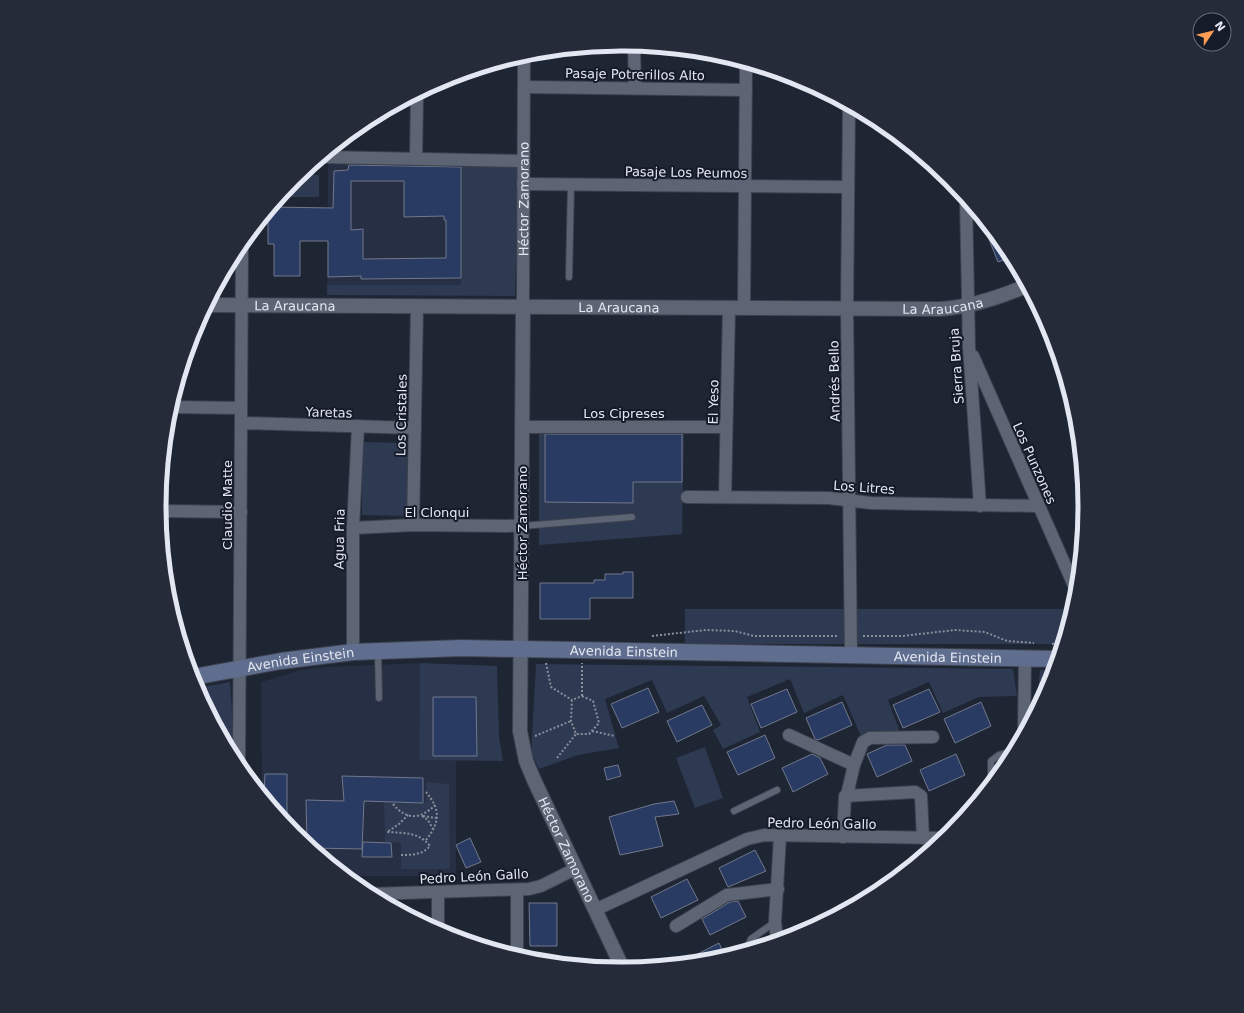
<svg xmlns="http://www.w3.org/2000/svg" width="1244" height="1013" font-family="'DejaVu Sans',sans-serif">
  <style>
    .built { fill: #262f43 }
    .green { fill: #2e3952 }
    .building { fill: #293a63; stroke: #71798b; fill-rule: evenodd }
    .lines { fill: none; stroke-linecap: round; stroke-linejoin: round }
    .service-casing { stroke: #3d424e; stroke-width: 8 }
    .minor-casing { stroke: #3d424e; stroke-width: 14 }
    .tertiary-casing { stroke: #3d424e; stroke-width: 16 }
    .secondary-casing { stroke: #3d424e; stroke-width: 18 }
    .path { stroke: #8a8f9b; stroke-width: 2; stroke-dasharray: 2 2; stroke-linecap: butt }
    .service { stroke: #5d6575; stroke-width: 6 }
    .minor { stroke: #5d6575; stroke-width: 12 }
    .tertiary { stroke: #5d6575; stroke-width: 14 }
    .secondary { stroke: #5f6d8e; stroke-width: 16 }
    .labels { text-anchor: middle; stroke-width: 4; stroke-linejoin: round; paint-order: stroke }
    .street-label { font-size: 13px; fill: #e3e7f1; stroke: #151b29 }
    .rim { fill: none; stroke: #e3e7f1; stroke-width: 5 }
  </style>
  <rect width="100%" height="100%" fill="#1e2533"/>
  <path class="built" d="M328 164H461V285H327Z
    M420 663 419 760H456V876H347L295 833 262 793 261 682 301 670 326 667Z"/>
  <path class="green" d="M461 164H519L515 296 327 295V285H461Z
    M301 175H319V197H280Z
    M539 430H684L682 534 539 545Z
    M362 442 407 443V516L362 515Z
    M685 609H1072L1062 642 1050 644H685Z
    M420 663 497 666 499 737 503 761 419 760Z
    M536 664 1013 669 1017 696 979 697 943 713 929 682 888 700 900 732 864 743 843 695 804 713 790 679 747 697 760 732 723 749 713 730 721 725 704 696 667 713 652 680 605 699 619 748 578 755 539 769 532 754V737Z
    M1054 669 1049 684 1036 709 1040 670Z
    M230 682 234 744 228 745 197 688Z
    M705 747 723 798 695 808 676 758Z
    M426 782 449 784 450 869H401V843L385 842 384 802 426 803Z"/>
  <path class="building" d="M349 165 461 167V278L361 279V276L328 277V241H300V276H274V244H268V212L273 207 333 208 334 171 348 170ZM351 181H404V217L444 216V220H446V258L363 259V229L351 230Z
    M985 223 1007 250 1011 257 998 262 983 224Z
    M545 434H682V482H633V503L545 502Z
    M623 572H633V598H590V619H540V583H594V580H605V574H623Z
    M648 688 659 712 622 728 611 704Z
    M787 689 797 712 761 728 751 704Z
    M929 689 940 712 903 728 893 705Z
    M433 697H476L477 756H433Z
    M842 702 852 725 818 740 815 739 806 718Z
    M981 702 991 726 955 743 944 719Z
    M702 705 712 725 677 742 667 721Z
    M765 735 775 758 738 775 727 752Z
    M887 745H905L912 761 877 777 867 754Z
    M812 754 820 758 828 774 793 792 782 768Z
    M956 754 965 775 929 791 920 770Z
    M618 765 621 776 607 780 604 768Z
    M265 774H287V824L264 796Z
    M342 776 423 778V803L364 801 362 849 313 848 307 843 306 800 344 801Z
    M674 801 679 814 655 817 663 846 620 855 609 817 654 804Z
    M470 838 481 862 466 868 456 845Z
    M363 842 391 843 392 857H362Z
    M755 850 766 871 728 887 719 868Z
    M687 879 698 900 661 918 651 897Z
    M738 901 746 917 710 935 702 919 730 902Z
    M529 903H557V946H530Z
    M719 943 725 956 712 960 680 963Z"/>
  <g class="lines">
    <g class="service-casing">
      <path id="service" d="M569 277 571 184
        M522 526 632 517
        M378 652 379 698
        M991 782V761L999 755 1012 752
        M734 811 777 790
        M750 949 749 943 751 939 775 922"/>
    </g>
    <g class="minor-casing">
      <g id="minor">
        <path d="M634 45 635 88"/>
        <path d="M524 87 746 90"/>
        <path d="M849 106 847 309 851 656"/>
        <path d="M322 157 523 161"/>
        <path d="M416 159 417 94"/>
        <path d="M523 184 848 187"/>
        <path d="M966 200 969 347 980 506"/>
        <path id="s1" d="M523 307 524 55"/>
        <path d="M744 308 746 63"/>
        <path d="M973 356 1076 590"/>
        <path d="M171 407 241 408"/>
        <path d="M242 423 415 428"/>
        <path d="M522 427H726"/>
        <path d="M687 497 829 498 871 503 1038 506"/>
        <path d="M725 497 729 308"/>
        <path d="M160 511 241 512"/>
        <path d="M413 525 417 306"/>
        <path d="M353 528 413 525 522 526"/>
        <path d="M353 652V528L358 426"/>
        <path d="M1024 730 1025 659"/>
        <path d="M789 735 854 765"/>
        <path d="M239 766 242 244"/>
        <path d="M847 795 854 765 863 742 870 738 933 737"/>
        <path d="M843 837 845 796 915 792 921 796 923 838"/>
        <path d="M517 890V956"/>
        <path d="M438 893V930"/>
        <path d="M371 894 529 889 541 886 575 869"/>
        <path d="M595 910 732 846 747 839 764 835 944 838"/>
        <path d="M676 926 727 895 778 889"/>
        <path d="M777 940 775 922 780 836"/>
      </g>
    </g>
    <g class="tertiary-casing">
      <g id="tertiary">
        <path id="s2" d="M208 305 940 309C971 307 998 298 1026 286"/>
        <path id="s3" d="M523 307 520 731 526 761 534 780 623 969"/>
      </g>
    </g>
    <g class="secondary-casing">
      <g id="secondary">
        <path id="s4" d="M193 677 281 661 353 652 461 648 1057 659"/>
      </g>
    </g>
    <path class="path" d="M652 636 706 630 735 631 754 636H838
      M863 636H902L955 630 985 632 1007 641 1034 643
      M1052 644 1062 642
      M546 663 551 687 572 700
      M582 696 593 701 599 723 589 734H576L571 721 572 700Z
      M582 696V663
      M592 731 615 736
      M535 736 571 721
      M557 758 576 734
      M393 804C407 821 421 819 435 805
      M422 816 428 820 433 829
      M423 816 436 818
      M426 840C440 822 441 810 426 792
      M401 855C412 855 422 855 430 846 419 832 404 833 387 832L399 824 408 815"/>
    <use href="#service" class="service"/>
    <use href="#minor" class="minor"/>
    <use href="#tertiary" class="tertiary"/>
    <use href="#secondary" class="secondary"/>
  </g>
  <g class="labels">
    <g class="street-label">
      <text transform="translate(635 74) rotate(1)" y="5">Pasaje Potrerillos Alto</text>
      <text transform="translate(686 172) rotate(1)" y="5">Pasaje Los Peumos</text>
      <text dy="5" stroke="none"><textPath href="#s1" startOffset="108">Héctor Zamorano</textPath></text>
      <text dy="5" stroke="none"><textPath href="#s2" startOffset="87">La Araucana</textPath></text>
      <text dy="5" stroke="none"><textPath href="#s2" startOffset="735">La Araucana</textPath></text>
      <text dy="5" stroke="none"><textPath href="#s2" startOffset="411">La Araucana</textPath></text>
      <text transform="translate(956 366) rotate(-94)" y="5">Sierra Bruja</text>
      <text transform="translate(834 381) rotate(-91)" y="5">Andrés Bello</text>
      <text transform="translate(713 402) rotate(-89)" y="5">El Yeso</text>
      <text transform="translate(329 412) rotate(2)" y="5">Yaretas</text>
      <text x="624" y="418">Los Cipreses</text>
      <text transform="translate(401 415) rotate(-89)" y="5">Los Cristales</text>
      <text transform="translate(1035 463) rotate(66)" y="5">Los Punzones</text>
      <text transform="translate(864 487) rotate(4)" y="5">Los Litres</text>
      <text transform="translate(227 505) rotate(-90)" y="5">Claudio Matte</text>
      <text x="437" y="517">El Clonqui</text>
      <text transform="translate(522 523) rotate(-90)" y="5">Héctor Zamorano</text>
      <text transform="translate(339 539) rotate(-89)" y="5">Agua Fria</text>
      <text dy="5" stroke="none"><textPath href="#s4" startOffset="433">Avenida Einstein</textPath></text>
      <text dy="5" stroke="none"><textPath href="#s4" startOffset="757">Avenida Einstein</textPath></text>
      <text dy="5" stroke="none"><textPath href="#s4" startOffset="109">Avenida Einstein</textPath></text>
      <text transform="translate(822 823) rotate(1)" y="5">Pedro León Gallo</text>
      <text dy="5" stroke="none"><textPath href="#s3" startOffset="552">Héctor Zamorano</textPath></text>
      <text transform="translate(474 876) rotate(-3)" y="5">Pedro León Gallo</text>
    </g>
  </g>
  <path d="M0 0H1244V1013H0ZM621 51H623A455 455 0 0 1 1078 506V507A455 455 0 0 1 623 962H621A455 455 0 0 1 166 507V506A455 455 0 0 1 621 51Z" fill="#252b39" fill-rule="evenodd"/>
  <path class="rim" d="M621 51H623A455 455 0 0 1 1078 506V507A455 455 0 0 1 623 962H621A455 455 0 0 1 166 507V506A455 455 0 0 1 621 51Z"/>
  <g transform="translate(1212 32) rotate(55)"><circle r="19" fill="#151b29" stroke="#676d79"/>
  <path d="M0-3L7 15L0 10L-7 15Z" fill="#fd9d55"/>
  <text y="-6" font-size="11" font-weight="bold" text-anchor="middle" fill="#e3e7f1">N</text>
  </g>
</svg>
